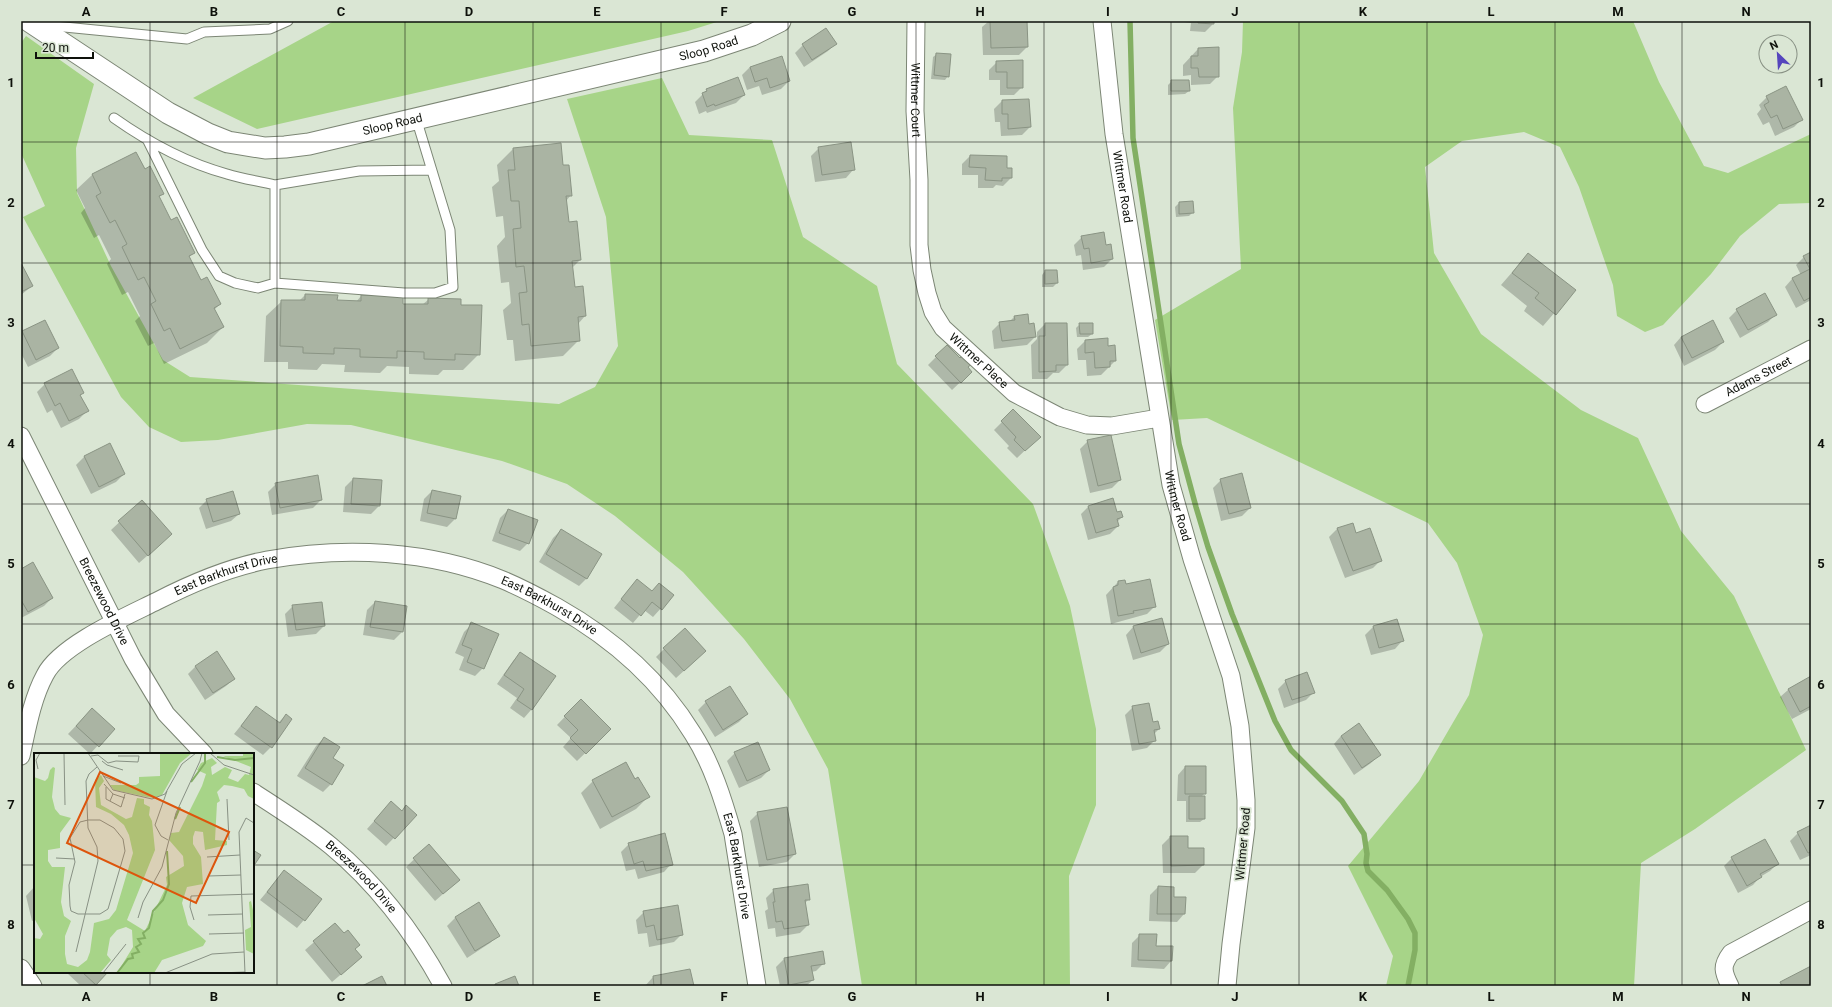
<svg xmlns="http://www.w3.org/2000/svg" width="1832" height="1007" font-family="Roboto,sans-serif">
  <style>
    .green { fill: #a7d488 }
    .shadow { fill: #0003 }
    .lines { fill: none; stroke-linecap: round; stroke-linejoin: round }
    .stream { stroke: #83af63; stroke-width: 5.5 }
    .building { fill: #aab4a3; stroke: #8a9484 }
    .service-casing { stroke: #7c8675; stroke-width: 11 }
    .minor-casing { stroke: #7c8675; stroke-width: 19 }
    .tertiary-casing { stroke: #7c8675; stroke-width: 23 }
    .service { stroke: #fff; stroke-width: 9 }
    .minor { stroke: #fff; stroke-width: 17 }
    .tertiary { stroke: #fff; stroke-width: 21 }
    .grid { fill: none; stroke: #0e110b; stroke-width: 1; stroke-opacity: 0.55 }
    .labels { text-anchor: middle; stroke-width: 3.5; stroke-linejoin: round; paint-order: stroke }
    .street-label { font-size: 12px; fill: #0e110b; stroke: #dae6d4 }
    .inset-river { fill: none; stroke: #83af63; stroke-width: 2 }
    .inset-road { fill: none; stroke: #889184; stroke-width: 1 }
    .view { fill: #dd550c; fill-opacity: 0.15; stroke: #dd550c; stroke-width: 2 }
    .inset-edge { fill: none; stroke: #0e110b; stroke-width: 2 }
    .neatline { fill: none; stroke: #0e110b; stroke-width: 1.5 }
    .grid-label { font-size: 13px; text-anchor: middle; font-weight: bold; fill: #0e110b }
  </style>
  <rect width="100%" height="100%" fill="#dae6d4"/>
  <path class="green" d="M334 21H720L688 31 257 129 193 98Z
    M1243 21H1633L1659 82 1704 166 1728 173 1811 134V203L1779 204 1740 236 1711 274 1663 325 1645 332 1617 316 1613 285 1579 187 1560 147 1524 132 1462 141 1425 167 1434 253 1481 334 1581 410 1638 438 1681 531 1734 596 1806 750 1695 829 1641 863 1634 986H1386L1393 956 1348 866 1419 781 1469 695 1483 635 1457 563 1428 523 1207 418 1172 420 1155 320 1241 269 1233 108 1242 52Z
    M26 36 94 84 76 148 77 193 111 266 163 360 190 377 559 404 595 387 618 346 606 217 567 99 662 78 689 135 772 140 803 237 877 286 897 364 1033 504 1070 606 1096 729V805L1069 876 1070 986H862L828 769 790 699 744 639 683 572 615 516 567 484 502 461 351 425 307 424 218 440 181 442 149 427 121 397 23 217 45 206 21 153V43Z"/>
  <path class="shadow" d="M989 21H1026L1027 47 1019 55H983L982 27Z
    M1177 21H1213V24L1205 32 1190 31 1191 23Z
    M836 43 828 51 804 67 795 53 803 45Z
    M1198 49 1218 76 1210 84 1191 85V75L1183 76V65Z
    M937 54 948 76 945 80 931 79 933 57Z
    M781 57 789 81 781 89 762 95 759 86 747 90 742 75 750 67Z
    M997 62 1022 87 1014 95H1000V80H989V70Z
    M1172 81 1189 91 1185 94 1168 95V85Z
    M707 90 744 95 736 103 707 113 706 111 699 114 695 102Z
    M1767 97 1801 120 1794 127 1775 136 1769 122 1763 125 1757 114 1761 109 1759 105Z
    M1002 101 1030 127 1022 135 1001 136 1000 122H995L994 109Z
    M560 144 562 166 571 195 566 201 568 223 580 260 572 268 574 288 585 316 578 324 579 340 563 356 515 361 513 340H507L503 310 511 303 509 282 501 283 497 246 505 237 503 216 496 217 492 187 499 181 497 165 513 149Z
    M819 148 853 170 846 178 815 182 811 156Z
    M135 153 144 171 163 194 158 198 170 221 194 253 188 258 200 281 220 304 214 310 223 327 207 343 164 364 154 343 148 346 135 321 140 316 128 292 122 295 107 264 111 259 99 235 94 238 81 213 85 208 76 190 92 175Z
    M970 156 1006 169 1011 178 1003 186 996 185 993 188H978V175H962V164Z
    M1192 202 1193 212 1189 216 1176 217 1175 207 1179 203Z
    M1082 237 1112 259 1104 267 1083 270 1081 255 1076 256 1074 245Z
    M1811 253V300L1796 308 1785 287 1792 279 1801 275 1796 265 1804 257Z
    M1528 254 1574 290 1543 326 1524 311 1527 306 1501 285Z
    M21 265 32 286 21 295Z
    M1045 271 1057 283 1053 287H1042V275Z
    M305 295 336 301 356 302 361 296 402 305H422L429 299 479 354 463 370H443L438 375 409 374V367L387 366 380 373 344 372 345 365 322 364 317 370 288 369V362H264L266 316 282 301H299Z
    M1737 310 1776 314 1768 322 1740 338 1729 318Z
    M1015 316 1028 325 1035 337 1027 345 994 349 992 331 1000 323 1009 322Z
    M44 321 58 348 50 356 28 367 21 353V334Z
    M1045 324 1067 365 1059 373H1053L1047 379H1032L1031 345 1037 339V332Z
    M1080 324 1092 334 1088 337H1077L1076 328Z
    M1681 337 1723 342 1715 350 1684 366 1674 345Z
    M1107 339V347L1115 361 1101 375 1087 376 1086 360H1078L1077 349 1085 341Z
    M936 357 966 367 971 372 952 390 928 365Z
    M45 384 82 393 80 396 87 411 79 419 61 428 52 410 47 413 37 392Z
    M1013 411 1039 437 1017 458 1007 448 1009 446 994 430Z
    M1088 441 1120 480 1112 488 1090 493 1080 449Z
    M110 444 124 474 116 482 91 494 76 465 84 457Z
    M353 479 379 506 371 514 343 512 345 487Z
    M1221 480 1250 508 1242 516 1221 521 1213 488Z
    M276 484 321 500 313 508 272 515 268 492Z
    M432 491 455 519 447 527 420 521 424 499Z
    M207 500 239 514 231 521 206 529 199 508Z
    M142 501 163 542 139 563 111 530Z
    M1089 506 1122 517 1117 522 1118 526 1110 534 1088 540 1081 514Z
    M508 510 528 543 520 551 492 541 500 518Z
    M1352 524 1355 534 1381 560 1373 568 1345 578 1329 537 1337 529Z
    M561 530 587 578 579 586 539 562 553 538Z
    M21 570 52 598 44 606 21 618Z
    M1118 582 1125 585 1154 607 1147 614 1111 624 1106 595Z
    M630 588 652 592 673 595 653 617 644 610 633 623 614 608Z
    M375 602 402 632 394 640 363 635 367 610Z
    M293 606 324 626 316 634 288 637 285 614Z
    M1396 620 1402 641 1395 649 1371 655 1365 635 1373 627Z
    M472 624 483 668 475 676 459 670 464 657 455 653 464 632Z
    M1133 627 1168 644 1160 652 1133 660 1126 635Z
    M664 649 697 659 676 678 656 657Z
    M521 653 554 677 531 710 524 718 510 708 517 698 497 684 513 661Z
    M196 666 234 679 226 686 205 700 188 674Z
    M1811 677V709L1792 719 1780 697 1788 690Z
    M1286 681 1314 692 1306 700 1284 708 1278 689Z
    M581 700 610 729 577 761 563 747 571 738 557 725Z
    M706 702 747 714 739 722 715 737 698 710Z
    M256 707 278 723 286 715 271 747 263 755 234 734Z
    M1133 707 1159 729 1154 734 1155 740 1147 748 1132 751 1125 715Z
    M92 709 113 729 90 754 68 734Z
    M1341 736 1379 755 1371 763 1354 775 1334 744Z
    M324 738 331 759V784L323 792 297 776 316 746Z
    M735 753 769 770 761 778 739 788 727 761Z
    M1185 767 1205 793 1201 797 1204 819 1200 822H1186V801H1177L1178 775Z
    M635 780 648 797 636 809 600 829 581 793 593 781Z
    M406 807 416 815 386 846 367 829 383 811 401 812Z
    M758 813 795 854 787 862 759 867 750 821Z
    M1811 826V855L1800 860 1790 841 1798 833Z
    M1170 837 1187 849 1203 865 1195 873H1163L1162 845Z
    M1764 840 1777 864 1770 871 1760 877 1753 885 1738 893 1724 866 1732 858Z
    M629 844 671 864 664 872 638 879 635 869 626 871 621 852Z
    M429 845 459 880 435 901 406 867Z
    M284 871 321 900 297 928 260 900Z
    M35 886V923L34 920 32 921 26 896Z
    M1158 887 1173 898 1184 914 1177 922 1149 921 1150 895Z
    M774 890 809 899 805 903 808 925 800 933 776 937 775 928 768 929 765 911 768 909 766 898Z
    M478 903 498 936 490 943 467 958 447 926 455 918Z
    M644 912 682 934 674 942 649 947 647 933 638 934 636 920Z
    M335 924 354 950 352 965 332 982 305 950Z
    M1140 935 1171 961 1164 969 1131 967 1132 943Z
    M784 959 824 963 816 971 811 972 813 980 806 986H780L776 967Z
    M68 972H107L94 986H81L67 973Z
    M653 977 693 986H645Z"/>
  <g class="lines">
    <path class="stream" d="M1130 21 1133 138 1179 444 1196 507 1208 547 1232 614 1275 721 1291 750 1342 801 1364 834 1367 854 1366 863 1368 871 1387 890 1408 919 1415 933V950L1408 986"/>
  </g>
  <path class="building" d="M990 21H1027L1028 47 991 48Z
    M1198 21H1214V24L1198 23Z
    M826 28 837 44 812 60 802 44Z
    M1219 47V77H1199L1198 68H1191V56H1198V48Z
    M936 53 951 54 949 77 934 75Z
    M782 56 790 81 770 88 767 78 755 82 750 67Z
    M1023 60V88H1007V72H996V61Z
    M738 77 745 95 715 106 714 104 707 107 702 93 707 91 706 89Z
    M1171 80H1189L1190 91H1171Z
    M1786 86 1803 120 1783 129 1777 115 1771 118 1764 105 1769 102 1766 96Z
    M1029 99 1031 127 1008 129V114H1002V100Z
    M851 142 855 170 822 175 818 147Z
    M561 143 563 165H569L572 196H566L569 222 577 221 581 260 572 261 575 287 583 286 586 316 578 317 580 341 531 346 529 324 522 325 519 293 527 292 524 266 516 267 513 229 521 228 519 201H511L508 170H515L513 148Z
    M136 152 145 169 150 166 164 194 159 196 171 220 177 217 195 253 189 256 201 280 207 277 221 304 214 308 224 327 180 349 170 328 164 331 151 304 156 301 144 277 138 280 122 247 127 244 115 220 110 223 96 196 101 193 92 174Z
    M970 155 1007 156V168H1012V178H1002V181L985 180 986 168 969 167Z
    M1193 201 1194 213 1179 214V202Z
    M1104 232 1106 245 1111 244 1113 259 1091 263 1089 248 1084 249 1081 236Z
    M1811 252V297L1804 301 1792 278 1810 269 1803 256Z
    M1528 253 1576 290 1556 315 1535 298 1539 293 1512 273Z
    M21 263 33 286 21 292Z
    M1045 270H1057L1058 283 1045 284Z
    M1765 293 1777 315 1748 330 1736 309Z
    M305 294 338 295 337 300 361 301V295L403 296V304H428V298L461 299V305H482L480 355 455 354V360L424 359V352L397 351V358L360 357V349L334 348V354L303 353V347L280 346 281 300H305Z
    M1028 314 1029 324 1034 323 1036 337 1002 341 999 322 1015 320 1014 316Z
    M45 320 59 348 36 360 22 331Z
    M1713 320 1724 342 1692 358 1681 337Z
    M1045 323H1067L1068 365H1056V371L1039 372V336H1045Z
    M1079 323H1093V334H1080Z
    M1108 338V346L1115 345 1116 361H1110V367L1095 368 1094 352 1085 353V340Z
    M947 345 960 358 964 354 973 363 968 367 972 372 961 383 935 356Z
    M72 369 84 393 80 395 89 411 69 421 60 403 55 406 44 383Z
    M1013 409 1041 437 1025 451 1014 440 1016 437 1001 421Z
    M1111 435 1121 480 1098 486 1087 440Z
    M110 443 125 474 99 487 84 456Z
    M1242 473 1251 508 1229 514 1220 479Z
    M318 475 322 500 280 508 275 483Z
    M353 478 382 480 380 506 351 504Z
    M432 490 461 496 456 519 427 513Z
    M233 491 240 514 213 522 206 499Z
    M1113 498 1117 512 1121 511 1123 517 1117 519 1119 526 1096 533 1088 506Z
    M142 500 172 534 148 556 118 521Z
    M508 509 538 520 529 544 499 533Z
    M1353 523 1356 533 1370 528 1382 561 1353 571 1337 528Z
    M561 529 602 554 587 579 546 554Z
    M33 562 53 598 28 612 21 600V569Z
    M637 579 652 591 659 583 674 595 662 610 652 602 641 616 621 599Z
    M1150 579 1156 607 1133 611 1134 613 1118 616 1113 587 1118 585V581L1125 580 1126 584Z
    M375 601 407 606 403 632 370 627Z
    M322 602 325 626 296 630 292 605Z
    M1162 618 1169 644 1141 653 1133 626Z
    M1397 619 1404 641 1379 648 1373 626Z
    M471 622 499 634 484 669 467 662 472 649 462 645Z
    M685 628 706 651 684 671 663 648Z
    M217 651 235 679 213 693 195 666Z
    M520 652 556 676 532 710 517 700 524 689 504 675Z
    M1307 672 1315 693 1292 700 1285 680Z
    M1811 676V706L1800 712 1788 689Z
    M730 686 748 714 723 730 705 701Z
    M581 699 611 729 586 754 570 738 578 730 564 716Z
    M1149 703 1153 722 1158 721 1160 729 1154 730 1156 741 1139 744 1132 706Z
    M256 706 280 723 286 714 292 719 272 748 241 726Z
    M92 708 115 729 99 747 76 726Z
    M1359 723 1381 755 1362 768 1341 736Z
    M324 737 340 747 333 758 344 765 332 785 305 768Z
    M758 742 770 770 747 781 734 752Z
    M626 762 635 779 638 777 650 797 612 817 592 780Z
    M1185 766H1206V794H1185Z
    M1189 796H1205V819H1189Z
    M391 801 402 811 406 805 417 815 395 839 374 821Z
    M787 807 796 854 767 860 757 812Z
    M1811 825V852L1808 853 1797 832Z
    M665 833 673 865 646 871 643 861 634 864 628 843Z
    M1170 836H1188V848H1204V865L1171 866Z
    M1765 839 1779 864 1760 874 1762 877 1747 886 1731 857Z
    M429 844 460 880 443 894 413 858Z
    M253 850 261 855 253 867Z
    M284 870 322 899 305 921 267 892Z
    M808 884 810 900H805L809 925 784 929 782 921 776 922 773 902H775L773 889Z
    M1158 886 1174 887V897H1186L1185 914H1157Z
    M479 902 500 936 475 951 455 917Z
    M678 905 683 935 657 940 654 925 646 927 643 911Z
    M335 923 344 933 348 930 360 945 355 949 362 957 341 975 313 941Z
    M1139 934H1157L1156 946H1173L1172 961 1138 960Z
    M823 951 825 964 811 966 814 980 789 985 784 958Z
    M1811 966V986H1782L1780 982Z
    M690 969 694 986H654L653 976Z
    M82 972H108L96 985Z
    M382 976 387 986H362Z
    M515 976 519 986H495V984Z"/>
  <g class="lines">
    <g class="service-casing">
      <path id="service" d="M44 25 187 39 204 32 270 29 288 21
        M114 118C148 142 187 163 227 174 242 179 259 181 275 185
        M147 139 202 250 219 276 235 283 258 288 275 283 404 293H435L453 287 450 230 416 118
        M275 283V185L359 171 431 170"/>
    </g>
    <g class="minor-casing">
      <g id="minor">
        <path id="s1" d="M916 21 915 111 919 180V245L922 270 927 293 933 312 943 328 1014 393 1060 417 1087 425 1112 426 1159 418"/>
        <path id="s2" d="M1102 21 1114 134 1171 485 1192 559 1231 676 1240 726 1246 800V828L1231 944 1227 986"/>
        <path id="s3" d="M1705 404 1811 349"/>
        <path id="s4" d="M21 436 133 659 166 714 204 754"/>
        <path id="s5" d="M21 756C27 729 32 699 45 675 60 645 127 616 157 601 190 584 231 567 267 560 344 546 430 550 503 580 522 588 539 597 557 607 612 638 660 680 693 734 712 764 723 799 733 834L757 986"/>
        <path id="s6" d="M253 792C278 808 308 827 331 846 377 884 414 933 443 986"/>
        <path d="M21 968 33 986"/>
        <path d="M1730 986C1723 972 1721 966 1731 953L1811 910"/>
      </g>
    </g>
    <g class="tertiary-casing">
      <g id="tertiary">
        <path id="s7" d="M29 21 168 113 208 134 228 142 265 148 285 147 309 144 704 51 752 35 780 21"/>
      </g>
    </g>
    <use href="#service" class="service"/>
    <use href="#minor" class="minor"/>
    <use href="#tertiary" class="tertiary"/>
  </g>
  <path class="grid" d="M150 21V754M277 21V986M405 21V986M533 21V986M661 21V986M788 21V986M916 21V986M1044 21V986M1171 21V986M1299 21V986M1427 21V986M1555 21V986M1682 21V986M21 142H1811M21 263H1811M21 383H1811M21 504H1811M21 624H1811M21 744H1811M21 865H35M253 865H1811M150 972V986"/>
  <g class="labels">
    <g class="street-label">
      <text dy="4" stroke="none"><textPath href="#s7" startOffset="726">Sloop Road</textPath></text>
      <text dy="4" stroke="none"><textPath href="#s1" startOffset="79">Wittmer Court</textPath></text>
      <text dy="4" stroke="none"><textPath href="#s7" startOffset="401">Sloop Road</textPath></text>
      <text dy="4" stroke="none"><textPath href="#s2" startOffset="167">Wittmer Road</textPath></text>
      <text dy="4" stroke="none"><textPath href="#s1" startOffset="360">Wittmer Place</textPath></text>
      <text dy="4" stroke="none"><textPath href="#s3" startOffset="60">Adams Street</textPath></text>
      <text dy="4" stroke="none"><textPath href="#s2" startOffset="491">Wittmer Road</textPath></text>
      <text dy="4" stroke="none"><textPath href="#s5" startOffset="295">East Barkhurst Drive</textPath></text>
      <text dy="4" stroke="none"><textPath href="#s4" startOffset="185">Breezewood Drive</textPath></text>
      <text dy="4" stroke="none"><textPath href="#s5" startOffset="631">East Barkhurst Drive</textPath></text>
      <text transform="translate(1243 844) rotate(-85)" y="4">Wittmer Road</text>
      <text dy="4" stroke="none"><textPath href="#s5" startOffset="967">East Barkhurst Drive</textPath></text>
      <text dy="4" stroke="none"><textPath href="#s6" startOffset="138">Breezewood Drive</textPath></text>
    </g>
  </g>
  <g transform="translate(34 753)">
    <rect width="220" height="220" fill="#dae6d4"/>
    <path d="M126 0H158L146 10 128 42 121 45 113 44 80 37 76 32H102L105 30V24L126 23ZM209 0H220V46L214 43 210 36 198 33 190 32 183 39 186 48 183 50 181 87 193 88V92L171 97 169 79 161 78 159 84V91L167 104 169 131 153 134 148 150 154 172 172 188 169 193 128 207 120 220H83L99 194 98 177 92 174 83 177 76 185 73 202 77 207 66 220H0V185L6 186 9 181 0 165V24L11 28 14 25 16 17 19 14 21 15 18 44 21 56 26 62 37 65 26 80V95L14 97V108L18 114H31L27 149 30 163 37 168 31 183V201L33 211 44 214 53 207 56 199 60 170 75 166 82 157 99 100 95 82 90 72 77 61 62 54 61 27 67 22 70 28 65 35 67 52 92 66 98 64 103 45 110 46V51L116 54 115 62 118 68 121 97 93 167 111 178 133 132 132 124 150 113 149 103 135 87 137 80 145 79 168 33 172 21 163 17 167 10 178 5 183 10 177 14 178 22 191 14 198 17 194 25 204 29 211 21 215 22 217 14 189 3H209ZM217 148 220 162V201L212 197 211 177 217 174 215 149Z" fill="#a7d488"/>
    <path class="inset-river" d="M183 4 201 7 220 5M157 29 171 10V0M141 66 146 54M83 220 94 206 99 205 98 201 105 199 102 194 107 191 104 186 111 185 109 180 115 175 119 158 129 147 135 131 133 98"/>
    <path class="inset-road" d="M30 0 31 52M54 0 79 37 118 46 131 41 148 11 162 0M176 0 190 12 220 22M57 3 64 2 74 10 82 8M68 8 73 12 89 17M82 8 104 9 105 3H84M4 16 2 7 6 0M69 23 87 30M70 31 79 41M72 34V46L87 54 91 41M133 38 121 72 127 83 134 87M193 46 195 87M76 48 79 41 91 45M54 67H66L80 75 89 86 91 98 74 156 66 161H44L37 158 36 153 35 132 41 109 36 85 46 69ZM173 104 206 102M22 105 41 106M174 123 207 122M174 162 209 161M104 165 109 149 128 114 142 60 166 8 168 0M160 167 156 154 157 143 220 141M175 181 210 180M42 199 64 108 63 94 54 75 52 28 55 21 63 14M69 220 92 191M131 220 178 201 210 199M184 220 211 219M211 220 205 79 212 65 220 70"/>
    <path class="view" d="M66 19 195 79 162 150 33 90Z"/>
    <rect width="220" height="220" class="inset-edge"/>
  </g>
  <rect width="1832" height="1007" fill="none" stroke="#dae6d4" stroke-width="44"/>
  <g transform="translate(1778 54) rotate(335)"><circle r="19" fill="#dae6d4" stroke="#889184"/>
  <path d="M0-3L7 15L0 10L-7 15Z" fill="#5545bd"/>
  <text y="-6" font-size="11" font-weight="bold" text-anchor="middle" fill="#0e110b">N</text>
  </g>
  <path d="M36 52v6h57v-6" fill="none" stroke="#0e110b" stroke-width="2"/>
  <text x="42" y="52" font-size="12" fill="#0e110b" stroke="#dae6d4" stroke-width="3" paint-order="stroke">20 m</text>
  <rect x="22" y="22" width="1788" height="963" class="neatline"/>
  <g class="grid-label">
    <text x="86" y="16">A</text>
    <text x="214" y="16">B</text>
    <text x="341" y="16">C</text>
    <text x="469" y="16">D</text>
    <text x="597" y="16">E</text>
    <text x="724" y="16">F</text>
    <text x="852" y="16">G</text>
    <text x="980" y="16">H</text>
    <text x="1108" y="16">I</text>
    <text x="1235" y="16">J</text>
    <text x="1363" y="16">K</text>
    <text x="1491" y="16">L</text>
    <text x="1618" y="16">M</text>
    <text x="1746" y="16">N</text>
    <text x="11" y="87">1</text>
    <text x="1821" y="87">1</text>
    <text x="11" y="207">2</text>
    <text x="1821" y="207">2</text>
    <text x="11" y="327">3</text>
    <text x="1821" y="327">3</text>
    <text x="11" y="448">4</text>
    <text x="1821" y="448">4</text>
    <text x="11" y="568">5</text>
    <text x="1821" y="568">5</text>
    <text x="11" y="689">6</text>
    <text x="1821" y="689">6</text>
    <text x="11" y="809">7</text>
    <text x="1821" y="809">7</text>
    <text x="11" y="929">8</text>
    <text x="1821" y="929">8</text>
    <text x="86" y="1001">A</text>
    <text x="214" y="1001">B</text>
    <text x="341" y="1001">C</text>
    <text x="469" y="1001">D</text>
    <text x="597" y="1001">E</text>
    <text x="724" y="1001">F</text>
    <text x="852" y="1001">G</text>
    <text x="980" y="1001">H</text>
    <text x="1108" y="1001">I</text>
    <text x="1235" y="1001">J</text>
    <text x="1363" y="1001">K</text>
    <text x="1491" y="1001">L</text>
    <text x="1618" y="1001">M</text>
    <text x="1746" y="1001">N</text>
  </g>
</svg>
